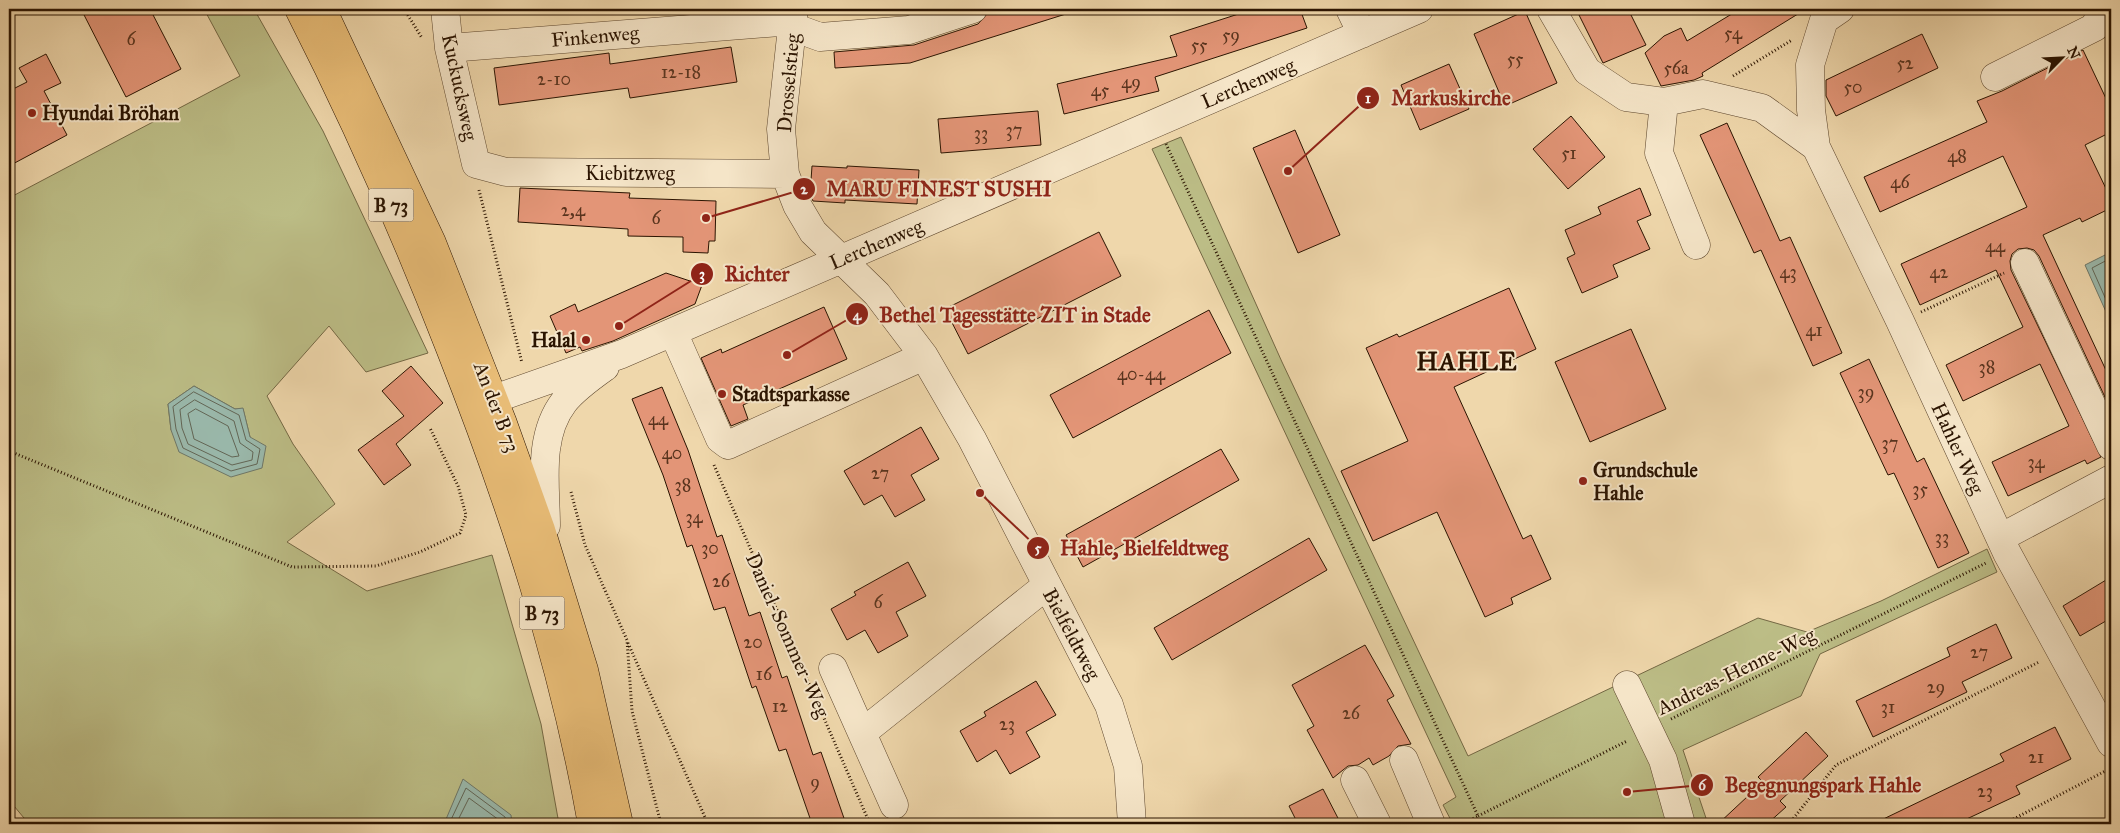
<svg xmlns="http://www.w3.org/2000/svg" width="2120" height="833" font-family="'IM FELL Great Primer',serif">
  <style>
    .green { fill: #bcbd86; stroke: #746844; fill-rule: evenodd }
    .water { fill: #9ab9ac; stroke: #6e7768 }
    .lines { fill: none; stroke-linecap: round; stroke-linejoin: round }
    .shore { stroke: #626656; stroke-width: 1 }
    .building { fill: #e39577; stroke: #2b1401 }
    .minor-casing { stroke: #5c452c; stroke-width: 29 }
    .major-casing { stroke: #2b1401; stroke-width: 29 }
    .path { stroke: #2b1401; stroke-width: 3; stroke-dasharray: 1 2.5; stroke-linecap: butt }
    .minor { stroke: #f5e5c8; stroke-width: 28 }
    .major { stroke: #e8bc76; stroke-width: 28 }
    .poi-dot { fill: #8f2418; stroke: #f5e5c8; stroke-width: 2 }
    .labels { text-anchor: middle; stroke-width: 4; stroke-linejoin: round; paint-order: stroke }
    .number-label { font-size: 18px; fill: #59341e }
    .shield { fill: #f5e5c8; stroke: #68533d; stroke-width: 1 }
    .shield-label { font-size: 19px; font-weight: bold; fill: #2b1401 }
    .street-label { font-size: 20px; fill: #2b1401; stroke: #f5e5c8 }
    .poi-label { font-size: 20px; font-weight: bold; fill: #2b1401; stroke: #f5e5c8; text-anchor: start }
    .district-label { font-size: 25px; font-weight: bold; letter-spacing: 1px; fill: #2b1401; stroke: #f5e5c8 }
    .leader { fill: none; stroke: #8f2418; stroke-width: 2 }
    .callout-dot { fill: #8f2418; stroke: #f5e5c8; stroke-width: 2 }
    .mark-label { font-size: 15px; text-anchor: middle; font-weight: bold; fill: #fff }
    .callout-label { font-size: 21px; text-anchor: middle; font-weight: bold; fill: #8f2418; stroke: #f5e5c8; stroke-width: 4; stroke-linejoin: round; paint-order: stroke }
  </style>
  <rect width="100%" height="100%" fill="#efd7ab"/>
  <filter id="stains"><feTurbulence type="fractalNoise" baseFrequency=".004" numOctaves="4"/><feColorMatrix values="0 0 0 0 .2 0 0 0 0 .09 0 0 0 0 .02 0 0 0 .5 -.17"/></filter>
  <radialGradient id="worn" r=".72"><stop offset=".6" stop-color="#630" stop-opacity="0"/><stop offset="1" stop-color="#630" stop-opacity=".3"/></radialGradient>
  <path class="green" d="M204 9H254L323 131 428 353 366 372 329 326 267 396 293 444 335 504 287 542 367 591 492 555 541 724 559 824H29L9 800V198L240 76ZM194 386 235 409H243L250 437 171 430 168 404Z
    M1181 137 1282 362 1468 756 1758 618 1807 632 1881 601 1987 549 1997 572 1820 654 1801 696 1683 750 1708 824H1453L1443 805 1456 797 1152 149Z"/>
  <path class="water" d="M2111 252V323L2085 265Z
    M194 386 235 409 243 408 250 437 266 446 262 468 231 477 179 452 171 430 168 404Z
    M463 779 511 815 512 824H444Z"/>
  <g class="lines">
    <path class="shore" d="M2111 258 2092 268 2111 311
      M194 392 239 415 246 440 260 449 257 464 231 471 183 448 176 429 173 407Z
      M195 400 234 421 240 443 253 452 252 460 232 465 188 444 182 428 180 410Z
      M196 409 228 426 239 456 232 457 194 439 188 414Z
      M449 824 466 788 505 817 507 824
      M456 824 469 798 499 820 501 824"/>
  </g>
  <path class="building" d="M81 9H150L181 69 126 97Z
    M1005 9H1068L1069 13 910 63 835 68 834 52 914 45 978 24 987 14Z
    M1254 9H1300L1307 28 1155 77 1159 91 1064 114 1057 84 1177 56 1170 36Z
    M1576 9H1628L1646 45 1603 63Z
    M1740 9H1806L1702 73 1703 76 1694 80 1661 86 1645 53 1664 36 1681 28 1687 41Z
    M1525 11 1557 83 1505 106 1474 34Z
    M1922 34 1938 68 1836 116 1826 96V80Z
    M731 47 737 82 630 98 628 88 499 105 494 68 609 53 610 64Z
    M2083 50 2111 109V132L2085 145 2111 199V208L2082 222 2080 218 2043 235 2111 381V410L2039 256 2034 250 2027 248 2018 249 2012 254 2010 261 2011 270 2101 457 2087 464 2085 460 2008 496 1992 462 2069 426 2040 364 1963 401 1946 365 2023 327 1996 270 1920 305 1901 264 2027 207 2003 156 1880 212 1864 177 1987 122 1977 101 2002 91Z
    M46 54 61 83 44 91 67 135 9 166V91L27 82 19 68Z
    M1449 64 1469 109 1420 130 1401 85Z
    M1038 111 1041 145 941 153 938 119Z
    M1571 116 1605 157 1568 189 1533 149Z
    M1727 123 1780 241 1790 237 1842 353 1813 366 1761 250 1754 253 1700 135Z
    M1295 130 1340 235 1298 253 1253 148Z
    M812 166 847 168V166L919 170 917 204 845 200V203L813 201 810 195Z
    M520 188 630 193 629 198 716 201 715 241H709L708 253 683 252V237L628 236V229L518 222Z
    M1640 188 1651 215 1637 221 1650 249 1613 265 1618 277 1582 293 1567 258 1575 254 1565 230 1601 214 1598 207Z
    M1099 232 1121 276 968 354 945 309Z
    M666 273 702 285 695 304 613 341 582 351 580 347 566 353 550 316 575 304 578 312Z
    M1509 288 1536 349 1454 387 1523 539 1531 535 1551 579 1511 598 1513 604 1485 617 1437 512 1373 541 1341 471 1408 441 1366 348 1397 334 1399 337Z
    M824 307 847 359 743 405 748 419 731 426 701 358 721 349 722 353Z
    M1209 310 1231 353 1073 438 1050 395Z
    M1631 329 1666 409 1590 442 1555 362Z
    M1869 359 1917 462 1924 458 1969 553 1938 568 1894 473 1888 475 1840 373Z
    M411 366 443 403 396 444 411 465 384 485 358 450 404 416 382 391Z
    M662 387 688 450 717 537 722 535 749 616 760 612 782 678 787 676 813 755 821 752 846 824H812L786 749 779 751 756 686 752 688 725 607 714 610 692 545 687 547 663 475 632 399Z
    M921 427 939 459 911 475 925 500 895 517 882 495 864 505 844 471Z
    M1221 449 1239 480 1083 567 1066 535Z
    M1309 538 1327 570 1172 660 1154 628Z
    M908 562 926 596 896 612 908 636 878 653 865 630 847 640 831 609 856 595 854 592Z
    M2111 577V618L2080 636 2063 606Z
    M1996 624 2012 658 1962 682 1967 692 1873 737 1856 701 1950 656 1947 648Z
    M1365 645 1394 696 1387 700 1411 744 1398 746 1389 756 1373 765 1369 758 1358 765 1348 766 1333 778 1307 730 1314 726 1292 685Z
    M1036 681 1056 715 1026 732 1040 757 1010 774 996 750 977 762 960 731 986 716 984 712Z
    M2055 727 2071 759 2016 786 2020 794 1956 824H1873L2004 761 2000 754Z
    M1806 732 1828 756 1780 801 1786 807 1767 824H1718L1763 782 1758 777Z
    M1323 789 1341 824H1298L1289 806Z"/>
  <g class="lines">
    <g class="minor-casing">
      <path id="minor" d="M445 9 449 48 476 164 506 172 785 174
        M794 9 781 129 785 174 797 205 813 232 877 294 924 356 972 439 1109 705 1128 766 1132 824
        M1350 9 1362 34
        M1551 9 1587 71 1626 97 1664 102 1703 94 1762 108 1816 147 1900 321 2007 553 2111 743
        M449 48 779 22 820 37 909 30 973 9
        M1995 77 2095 27 2102 9
        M1664 102 1659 153 1696 245
        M1816 147 1811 110 1810 65 1824 20 1840 9
        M2025 263 2111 446
        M673 332 720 439 728 445 924 356
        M494 399 622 354 1419 9
        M541 530 546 526C546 486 537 437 564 402 574 389 591 377 605 367
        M2000 538 2111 479
        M833 668 894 805
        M1627 685 1663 760 1681 824
        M862 733 1046 586
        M1404 760 1431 824
        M1355 780 1377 824"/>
    </g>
    <g class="major-casing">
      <path id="major" d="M299 9C355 119 405 232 450 348 511 503 563 660 592 824
        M322 9 432 243 502 421 541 530 584 670 619 824"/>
    </g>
    <path class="path" d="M404 9 422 38
      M1733 76 1792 40
      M1166 144 1478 816 1462 824
      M479 190 522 363
      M1921 312 2004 273
      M9 451 292 567 376 566 420 552 460 533 466 515 458 486 430 428
      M714 465 870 824
      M571 492 585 545 627 640 632 711 661 824
      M628 643 708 824
      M1671 719 1986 563
      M1478 816 1627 741
      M1789 824 1836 765 2039 662
      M2004 824 2111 768"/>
    <use href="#minor" class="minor"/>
    <use href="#major" class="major"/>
  </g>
  <g class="poi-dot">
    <circle cx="32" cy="113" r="5"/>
    <circle cx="586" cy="340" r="5"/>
    <circle cx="722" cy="394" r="5"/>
    <circle cx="1583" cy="481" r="5"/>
  </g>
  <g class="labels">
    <g class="number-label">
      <text x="1733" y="39">54</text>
      <text x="1231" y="41">59</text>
      <text x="131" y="45">6</text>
      <text x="1199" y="51">55</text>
      <text x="1515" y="65">55</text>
      <text x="1905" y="69">52</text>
      <text x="1676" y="74">56a</text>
      <text x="681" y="78">12-18</text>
      <text x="554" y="85">2-10</text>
      <text x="1131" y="88">49</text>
      <text x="1853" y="93">50</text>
      <text x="1100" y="96">45</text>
      <text x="1014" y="136">37</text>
      <text x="981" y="139">33</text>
      <text x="1569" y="159">51</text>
      <text x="1957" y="162">48</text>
      <text x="1900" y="188">46</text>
      <text x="573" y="216">2,4</text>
      <text x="656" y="224">6</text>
      <text x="1995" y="252">44</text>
      <text x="1788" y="278">43</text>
      <text x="1939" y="278">42</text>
      <text x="1814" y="336">41</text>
      <text x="1987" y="373">38</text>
      <text x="1141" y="380">40-44</text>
      <text x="1866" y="398">39</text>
      <text x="658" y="425">44</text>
      <text x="1890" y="449">37</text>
      <text x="672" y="459">40</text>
      <text x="2036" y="468">34</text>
      <text x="880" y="479">27</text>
      <text x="683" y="491">38</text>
      <text x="1920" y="495">35</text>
      <text x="694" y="523">34</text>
      <text x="1942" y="543">33</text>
      <text x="710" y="554">30</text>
      <text x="721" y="587">26</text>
      <text x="878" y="608">6</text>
      <text x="753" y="648">20</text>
      <text x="1979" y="658">27</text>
      <text x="764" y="680">16</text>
      <text x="1936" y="693">29</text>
      <text x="780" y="712">12</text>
      <text x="1888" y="713">31</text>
      <text x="1351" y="719">26</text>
      <text x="1007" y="730">23</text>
      <text x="2036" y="763">21</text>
      <text x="815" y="788">9</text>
      <text x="1985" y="797">23</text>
    </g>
    <g class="shield">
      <rect x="368.5" y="188.5" width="45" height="33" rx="4"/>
      <rect x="519.5" y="596.5" width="45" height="33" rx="4"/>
    </g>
    <g class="shield-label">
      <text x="391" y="212">B 73</text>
      <text x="542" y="620">B 73</text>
    </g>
    <g class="street-label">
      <text transform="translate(595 36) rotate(-5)" y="7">Finkenweg</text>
      <text transform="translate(788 83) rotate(-85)" y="7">Drosselstieg</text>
      <text transform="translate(1248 83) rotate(-23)" y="7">Lerchenweg</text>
      <text transform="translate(460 87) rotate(78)" y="7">Kuckucksweg</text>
      <text x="630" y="180">Kiebitzweg</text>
      <text transform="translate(876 244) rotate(-23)" y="7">Lerchenweg</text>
      <text transform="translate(497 407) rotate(69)" y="7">An der B 73</text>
      <text transform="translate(1958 448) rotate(65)" y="7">Hahler Weg</text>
      <text transform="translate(1072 634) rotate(62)" y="7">Bielfeldtweg</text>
      <text transform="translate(788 635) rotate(66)" y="7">Daniel-Sommer-Weg</text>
      <text transform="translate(1736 671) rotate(-26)" y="7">Andreas-Henne-Weg</text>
    </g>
    <g class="poi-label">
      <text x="42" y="120">Hyundai Bröhan</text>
      <text x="576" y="347" text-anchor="end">Halal</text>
      <text x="732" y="401">Stadtsparkasse</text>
      <text x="1593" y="477">Grundschule<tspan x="1593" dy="23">Hahle</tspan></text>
    </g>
    <g class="district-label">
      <text x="1467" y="370">HAHLE</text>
    </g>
  </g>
  <path class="leader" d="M1288 171L1368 98M706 218L804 189M619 326L702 274M787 355L857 314M980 493L1038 548M1627 792L1702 785"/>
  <g class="callout-dot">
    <circle cx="1288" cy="171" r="5"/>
    <circle cx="706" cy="218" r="5"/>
    <circle cx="619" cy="326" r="5"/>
    <circle cx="787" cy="355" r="5"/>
    <circle cx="980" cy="493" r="5"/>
    <circle cx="1627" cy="792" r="5"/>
    <circle cx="1368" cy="98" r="12"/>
    <circle cx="804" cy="189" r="12"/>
    <circle cx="702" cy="274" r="12"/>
    <circle cx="857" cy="314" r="12"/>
    <circle cx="1038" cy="548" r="12"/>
    <circle cx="1702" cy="785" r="12"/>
  </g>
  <g class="mark-label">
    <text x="1368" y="103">1</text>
    <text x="804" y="194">2</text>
    <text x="702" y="279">3</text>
    <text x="857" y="320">4</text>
    <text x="1038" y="553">5</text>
    <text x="1702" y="790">6</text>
  </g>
  <g class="callout-label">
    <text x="1451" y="105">Markuskirche</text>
    <text x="939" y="196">MARU FINEST SUSHI</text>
    <text x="757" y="281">Richter</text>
    <text x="1015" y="322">Bethel Tagesstätte ZIT in Stade</text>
    <text x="1144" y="555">Hahle, Bielfeldtweg</text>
    <text x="1823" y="792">Begegnungspark Hahle</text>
  </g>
  <rect width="2120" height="833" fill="none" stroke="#efd7ab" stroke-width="30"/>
  <rect x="10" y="10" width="2100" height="813" fill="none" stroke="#2b1401" stroke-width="2.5"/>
  <rect x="15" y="15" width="2090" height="803" fill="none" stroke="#2b1401"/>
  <g transform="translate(2062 58) rotate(66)" stroke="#f5e5c8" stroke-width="4" paint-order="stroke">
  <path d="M0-4L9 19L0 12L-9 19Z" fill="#2b1401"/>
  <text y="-8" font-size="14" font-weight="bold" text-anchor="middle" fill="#2b1401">N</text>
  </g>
  <rect width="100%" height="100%" filter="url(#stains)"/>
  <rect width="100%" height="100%" fill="url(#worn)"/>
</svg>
